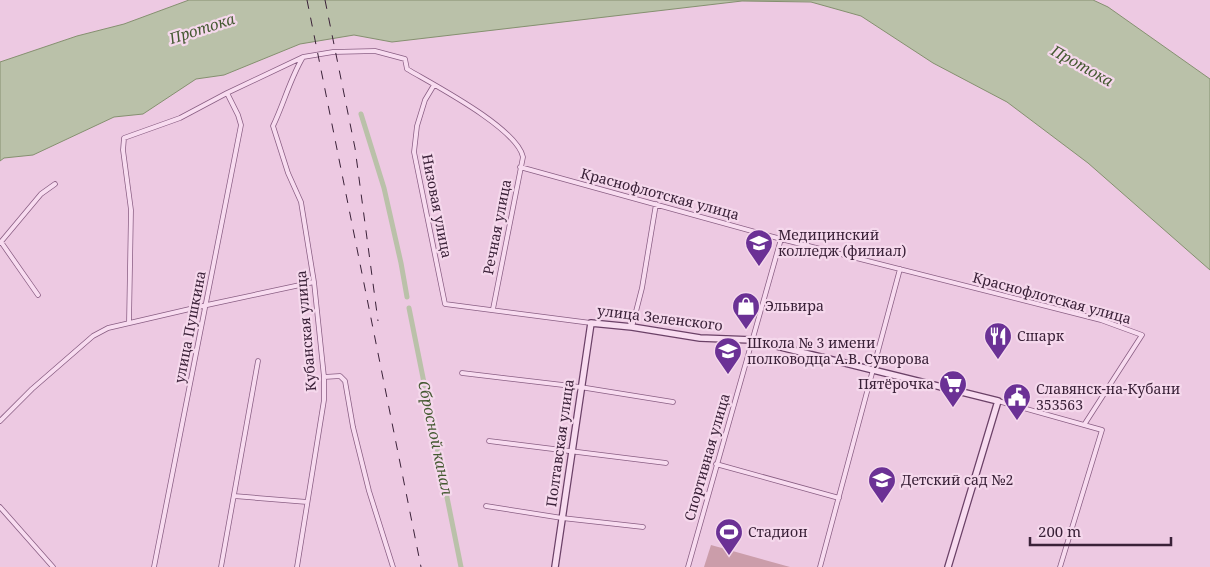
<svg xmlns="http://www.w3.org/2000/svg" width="1210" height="567" font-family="'Noto Serif',serif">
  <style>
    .green { fill: #cb9daa }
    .water { fill: #bac1a9; stroke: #859070 }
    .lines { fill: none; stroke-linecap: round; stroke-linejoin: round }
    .canal { stroke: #bac1a9; stroke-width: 5 }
    .street-casing { stroke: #895e83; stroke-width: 5.5 }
    .secondary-casing { stroke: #6b4167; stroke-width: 8 }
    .street { stroke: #f8dcf0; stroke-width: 4 }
    .secondary { stroke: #f8dcf0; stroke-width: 5.5 }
    .rail { stroke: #3a2138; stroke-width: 1; stroke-dasharray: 9 9; stroke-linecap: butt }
    .labels { text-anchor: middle; stroke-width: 4.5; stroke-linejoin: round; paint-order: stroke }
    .street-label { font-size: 14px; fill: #3a2138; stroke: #f5d8ec }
    .poi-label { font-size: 14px; fill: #3a2138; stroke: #f5d8ec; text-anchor: start }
    .water-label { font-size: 15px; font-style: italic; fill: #445931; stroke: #f5d8ec }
  </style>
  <rect width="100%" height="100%" fill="#edc9e2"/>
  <path class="green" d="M711 545 790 567H704Z"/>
  <path class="water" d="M189 0H1093L1108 7 1210 79V270L1088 163 1007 102 933 63 861 16 811 2 742 1 392 42 354 35 300 44 224 75 196 79 143 114 114 117 33 155 4 158 0 161V62L77 36 124 24Z"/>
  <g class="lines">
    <path class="canal" d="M361 114 384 188 401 263 407 297
      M409 308 461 567"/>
    <g class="street-casing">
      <path id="street" d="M434 85 425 100 417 126 414 152 445 304 591 323
        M520 167 781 239 1101 320 1142 335 1084 425
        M1 242 38 295
        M0 243 41 194 55 184
        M129 323 131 210 123 150 124 138 180 118 227 93 303 57
        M632 327 642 288 656 204
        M462 373 580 387 673 402
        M324 377 340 376 345 381 353 427 369 491 393 567
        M998 401 1102 430 1060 567
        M0 421 32 389 93 336 108 328 207 305 314 282
        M489 441 666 463
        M716 464 839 498
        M234 496 307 502
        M486 506 562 518 643 527
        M0 507 53 567
        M154 567 241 125 238 115 227 93
        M221 567 258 361
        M297 567 324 400V377L314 282 301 202 288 173 273 126C284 103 290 79 303 57L333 52 375 51 405 59 407 69C434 85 517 128 523 157L493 309
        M688 567 781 239
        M820 567 900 269"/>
    </g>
    <g class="secondary-casing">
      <path id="secondary" d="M555 567 591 323 632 327 700 338 752 340 998 401 948 567"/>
    </g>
    <use href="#street" class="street"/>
    <use href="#secondary" class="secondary"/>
    <path class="rail" d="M307 0 421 567
      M325 0 355 148 378 321"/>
  </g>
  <defs>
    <g id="university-pin" transform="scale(1.4375)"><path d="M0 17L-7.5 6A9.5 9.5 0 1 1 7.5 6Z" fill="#6b3195" stroke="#f5d8ec"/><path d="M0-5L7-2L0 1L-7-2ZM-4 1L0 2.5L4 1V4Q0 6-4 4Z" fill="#fff"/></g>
    <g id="shop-pin" transform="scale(1.4375)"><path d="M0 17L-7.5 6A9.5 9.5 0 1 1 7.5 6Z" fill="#6b3195" stroke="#f5d8ec"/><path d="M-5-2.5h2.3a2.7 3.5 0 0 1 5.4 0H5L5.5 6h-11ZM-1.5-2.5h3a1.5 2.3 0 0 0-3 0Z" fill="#fff"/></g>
    <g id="restaurant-pin" transform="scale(1.4375)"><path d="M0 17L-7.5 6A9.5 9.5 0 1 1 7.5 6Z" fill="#6b3195" stroke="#f5d8ec"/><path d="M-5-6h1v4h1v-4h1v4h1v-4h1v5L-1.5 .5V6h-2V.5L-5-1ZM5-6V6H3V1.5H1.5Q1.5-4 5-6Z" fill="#fff"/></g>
    <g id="school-pin" transform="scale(1.4375)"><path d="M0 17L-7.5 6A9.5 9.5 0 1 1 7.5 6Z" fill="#6b3195" stroke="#f5d8ec"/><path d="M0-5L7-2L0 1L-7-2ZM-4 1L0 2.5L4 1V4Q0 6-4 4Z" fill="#fff"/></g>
    <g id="supermarket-pin" transform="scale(1.4375)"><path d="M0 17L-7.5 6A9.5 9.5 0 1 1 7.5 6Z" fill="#6b3195" stroke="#f5d8ec"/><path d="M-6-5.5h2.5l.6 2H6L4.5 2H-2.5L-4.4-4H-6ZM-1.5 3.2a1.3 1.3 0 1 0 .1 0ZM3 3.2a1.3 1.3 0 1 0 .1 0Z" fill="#fff"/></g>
    <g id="civic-pin" transform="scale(1.4375)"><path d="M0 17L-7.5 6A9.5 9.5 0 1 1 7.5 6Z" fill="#6b3195" stroke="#f5d8ec"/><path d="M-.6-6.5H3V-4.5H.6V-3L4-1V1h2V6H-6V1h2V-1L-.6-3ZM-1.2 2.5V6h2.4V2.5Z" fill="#fff"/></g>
    <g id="stadium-pin" transform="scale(1.4375)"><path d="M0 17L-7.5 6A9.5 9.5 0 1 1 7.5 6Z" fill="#6b3195" stroke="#f5d8ec"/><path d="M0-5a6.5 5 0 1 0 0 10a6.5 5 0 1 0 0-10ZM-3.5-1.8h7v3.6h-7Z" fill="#fff"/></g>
  </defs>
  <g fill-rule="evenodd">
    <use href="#university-pin" x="759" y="243"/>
    <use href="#shop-pin" x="746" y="306"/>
    <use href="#restaurant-pin" x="998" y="336"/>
    <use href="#school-pin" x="728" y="351"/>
    <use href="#supermarket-pin" x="953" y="384"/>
    <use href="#civic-pin" x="1017" y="397"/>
    <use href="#school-pin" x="882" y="480"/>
    <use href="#stadium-pin" x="729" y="532"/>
  </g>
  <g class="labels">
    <g class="street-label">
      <text transform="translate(660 194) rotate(15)" y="5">Краснофлотская улица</text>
      <text transform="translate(437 206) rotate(79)" y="5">Низовая улица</text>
      <text transform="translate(497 227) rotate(-79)" y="5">Речная улица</text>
      <text transform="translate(1052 298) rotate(15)" y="5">Краснофлотская улица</text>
      <text transform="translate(660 318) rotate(7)" y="5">улица Зеленского</text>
      <text transform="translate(190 327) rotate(-79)" y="5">улица Пушкина</text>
      <text transform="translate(306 331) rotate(-95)" y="5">Кубанская улица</text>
      <text transform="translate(560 443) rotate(-82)" y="5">Полтавская улица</text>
      <text transform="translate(707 457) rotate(-74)" y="5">Спортивная улица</text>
    </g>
    <g class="poi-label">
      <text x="778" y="240">Медицинский<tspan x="778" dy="16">колледж (филиал)</tspan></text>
      <text x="765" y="311">Эльвира</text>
      <text x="1017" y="341">Сшарк</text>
      <text x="747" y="348">Школа № 3 имени<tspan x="747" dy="16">полководца А.В. Суворова</tspan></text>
      <text x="934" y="389" text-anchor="end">Пятёрочка</text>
      <text x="1036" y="394">Славянск-на-Кубани<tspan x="1036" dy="16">353563</tspan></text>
      <text x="901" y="485">Детский сад №2</text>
      <text x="748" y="537">Стадион</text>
    </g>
    <g class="water-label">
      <text transform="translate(202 29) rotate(-18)" y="5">Протока</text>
      <text transform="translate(1082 66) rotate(29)" y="5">Протока</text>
      <text transform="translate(435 438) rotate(78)" y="5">Сбросной канал</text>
    </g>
  </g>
  <path d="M1030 537v8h141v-8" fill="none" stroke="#3a2138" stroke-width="2.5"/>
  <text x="1038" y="537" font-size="15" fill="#3a2138" stroke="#f5d8ec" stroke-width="4" paint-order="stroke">200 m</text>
</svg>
